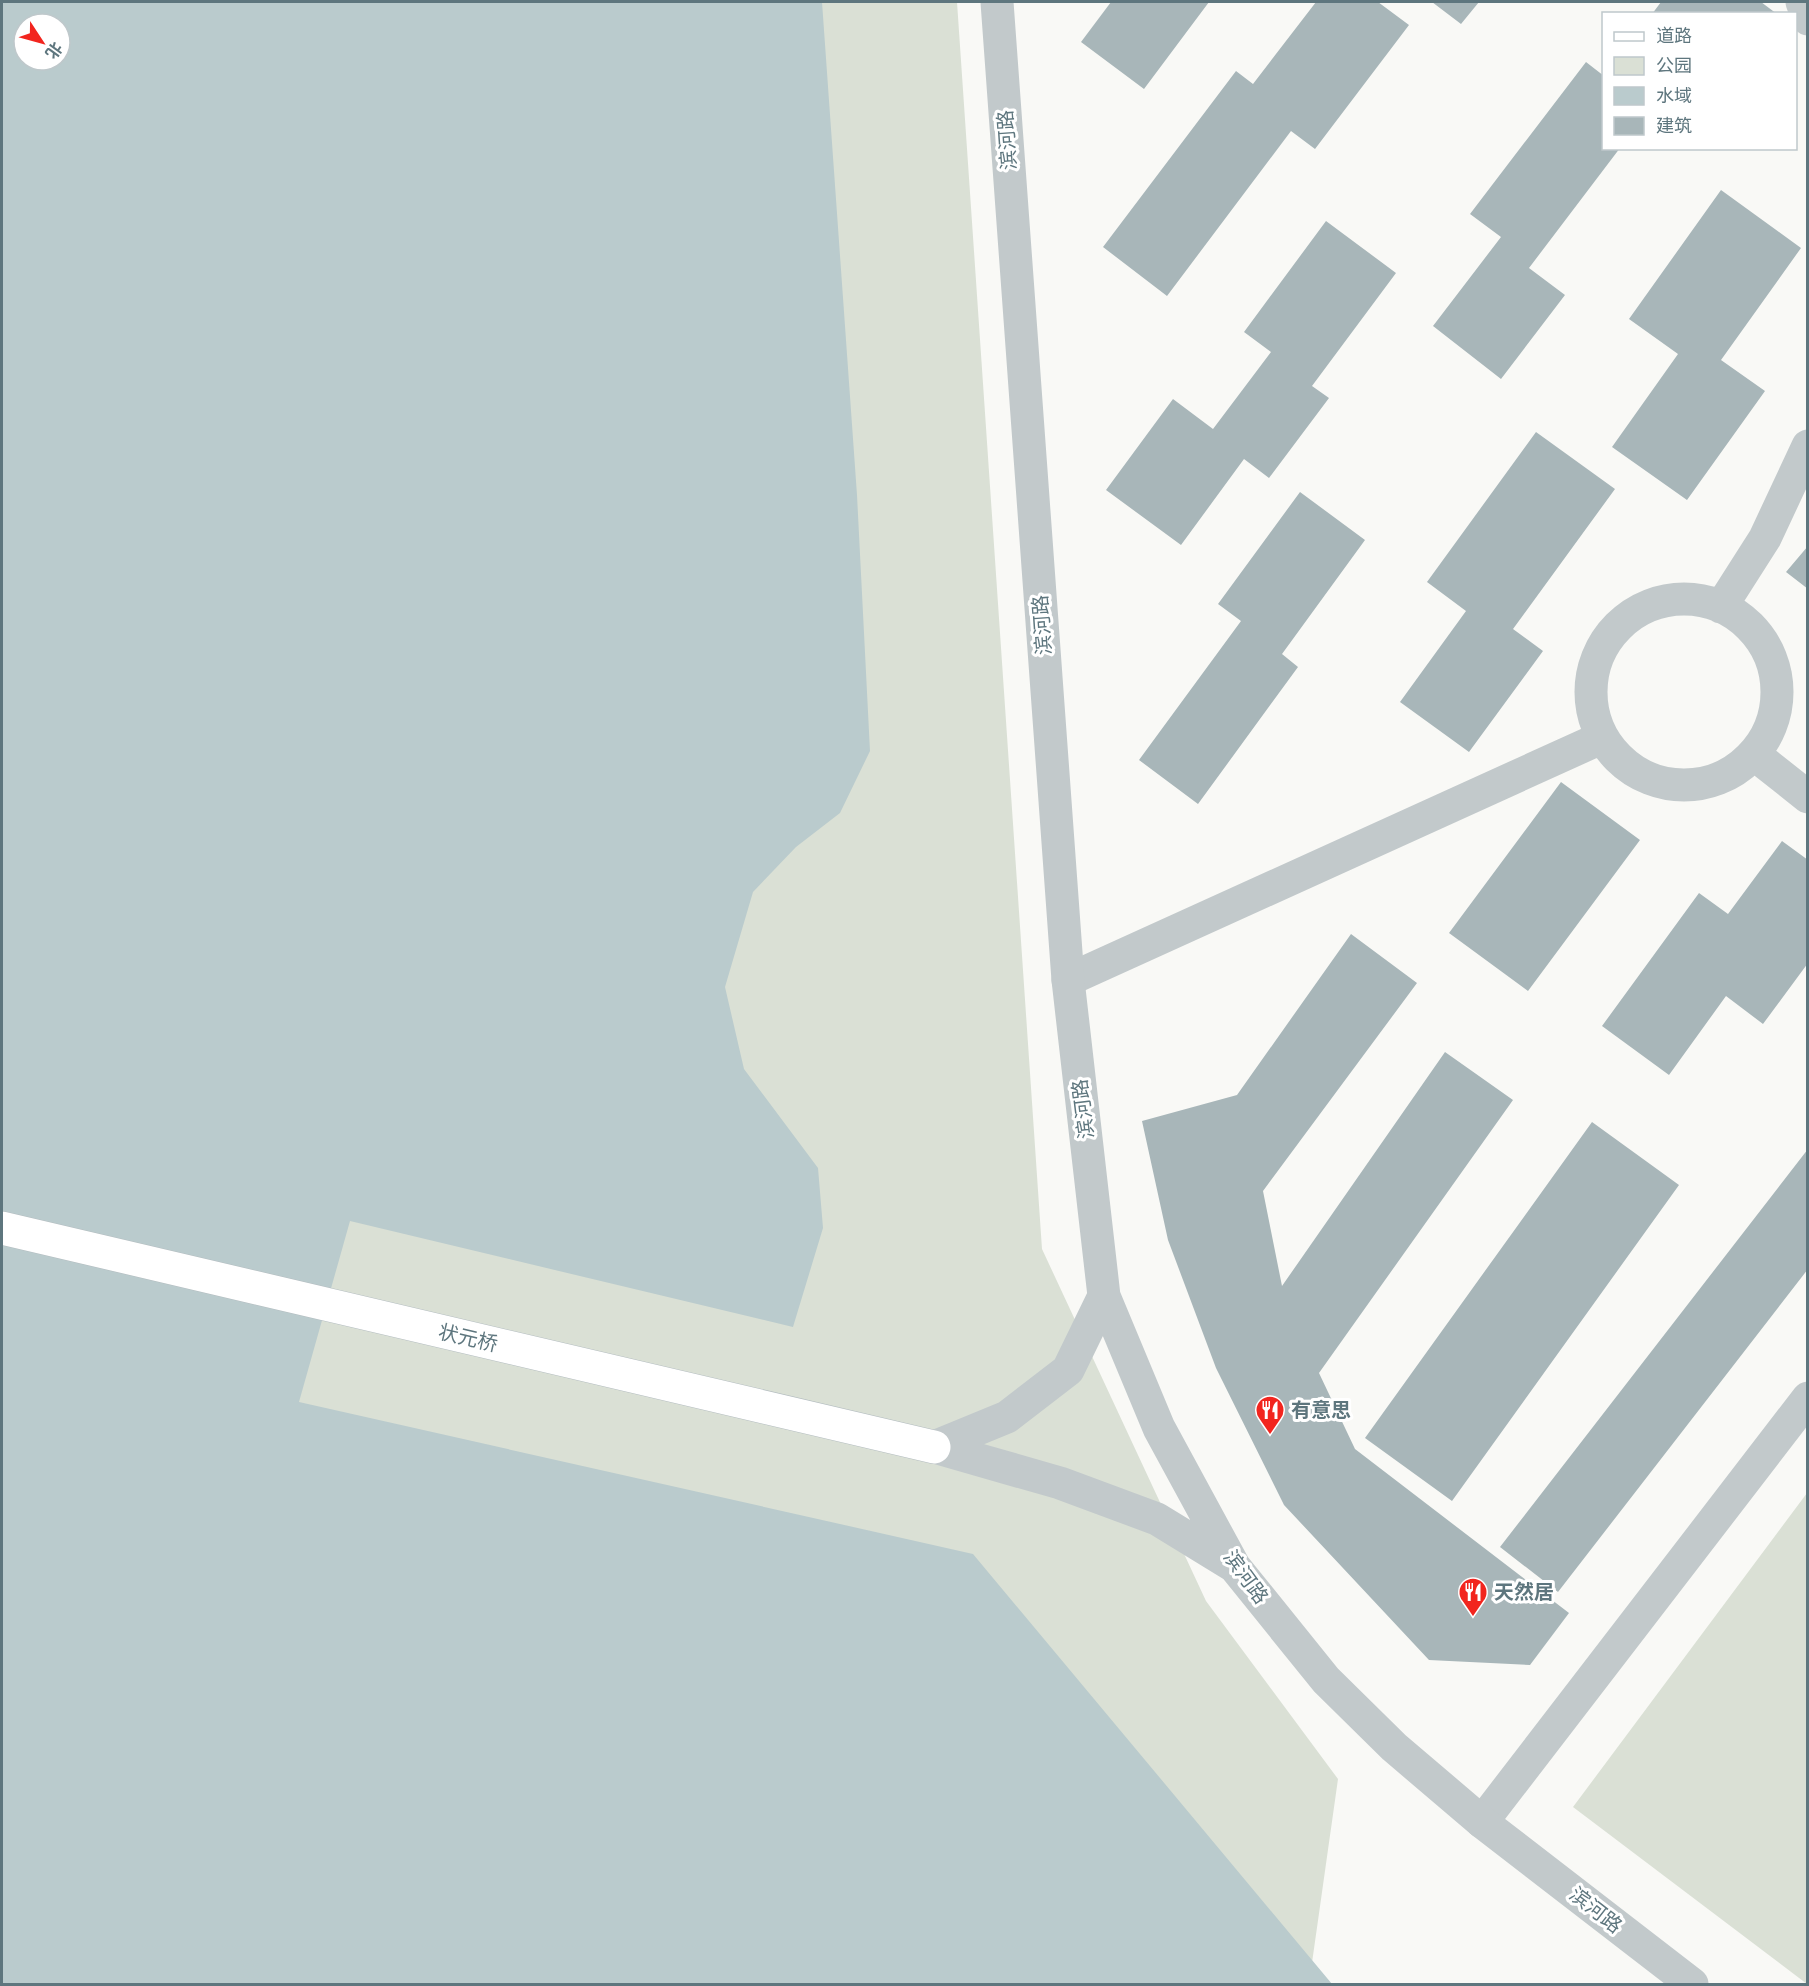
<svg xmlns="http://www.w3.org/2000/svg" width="1809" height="1986" font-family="Cabin,'Noto Sans SC',sans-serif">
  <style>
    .green { fill: #dae0d5; fill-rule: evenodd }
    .water { fill: #bacbcd; fill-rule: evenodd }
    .building { fill: #a8b6b9 }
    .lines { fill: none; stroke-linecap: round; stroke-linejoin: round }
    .secondary-casing { stroke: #b4bdc0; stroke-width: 34 }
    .minor { stroke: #c2c9cb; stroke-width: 33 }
    .tertiary { stroke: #c2c9cb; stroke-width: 33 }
    .secondary { stroke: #fff; stroke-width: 33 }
    .labels { text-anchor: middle; stroke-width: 6; stroke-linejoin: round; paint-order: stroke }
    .street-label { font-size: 20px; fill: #5e767e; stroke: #fff }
    .poi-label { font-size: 20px; font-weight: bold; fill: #5e767e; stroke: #fff; text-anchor: start }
  </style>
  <rect width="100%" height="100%" fill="#f9f9f6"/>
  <path class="green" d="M2 2H957L1042 1249 1206 1601 1338 1779 1309 1984 2 1635ZM24 24H60V60H24Z
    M1807 1493V1984L1573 1807Z"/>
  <path class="water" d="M2 2H822L857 495 870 751 840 813 796 847 753 892 725 987 744 1069 818 1168 823 1228 793 1327 350 1221 299 1402 973 1554 1332 1984H2ZM24 24H60V60H24Z"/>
  <path class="building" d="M1111 2H1209L1144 89 1081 42Z
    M1316 2H1378L1409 25 1315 149 1291 131 1167 296 1103 247 1236 71 1253 84Z
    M1432 2H1479L1461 24Z
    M1661 2H1761L1777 14H1652Z
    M1586 62 1604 76V148H1620L1529 268 1565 295 1501 379 1433 326 1501 237 1470 214Z
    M1721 190 1801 248 1721 360 1765 391 1687 500 1612 447 1678 354 1629 319Z
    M1326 221 1396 273 1312 386 1329 398 1269 478 1244 459 1181 545 1106 490 1173 399 1213 429 1271 352 1244 332Z
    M1536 432 1615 489 1513 629 1543 651 1469 752 1400 702 1466 611 1427 582Z
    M1300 492 1365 540 1282 654 1298 667 1198 804 1139 760 1241 621 1218 604Z
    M1808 546V589L1786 572Z
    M1561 782 1640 840 1528 991 1449 933Z
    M1782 841 1808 860V963L1763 1024 1726 996 1669 1075 1602 1026 1699 893 1728 914Z
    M1351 934 1417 983 1263 1191 1282 1286 1445 1052 1513 1100 1319 1373 1355 1449 1569 1613 1530 1665 1429 1660 1284 1505 1216 1368 1168 1240 1142 1121 1237 1095Z
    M1592 1122 1679 1185 1452 1501 1365 1438Z
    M1808 1149V1269L1558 1592 1500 1547Z"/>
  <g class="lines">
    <g class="secondary-casing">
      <path id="secondary" d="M2 1228 934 1447"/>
    </g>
    <path class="minor" d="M1802 2 1808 19
      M1591 692a93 93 0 1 1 186 0a93 93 0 1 1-186 0Z
      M1721 607 1765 538 1808 446
      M1755 755 1808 797
      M1068 980 1601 738
      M1482 1822 1808 1398"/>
    <path class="tertiary" d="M997 2 1068 980 1104 1296 1159 1428 1234 1566 1326 1680 1394 1747 1482 1822 1692 1984
      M1104 1296 1068 1370 1007 1417 934 1447 1060 1483 1157 1519 1232 1565"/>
    <use href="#secondary" class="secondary"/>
  </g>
  <defs>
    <g id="restaurant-pin" transform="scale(1.5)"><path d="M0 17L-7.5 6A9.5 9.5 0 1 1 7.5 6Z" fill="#f2251e" stroke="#fff"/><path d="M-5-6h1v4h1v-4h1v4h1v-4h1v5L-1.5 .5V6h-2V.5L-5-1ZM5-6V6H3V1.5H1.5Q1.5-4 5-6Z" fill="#fff"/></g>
  </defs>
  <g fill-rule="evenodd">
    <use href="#restaurant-pin" x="1270" y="1410"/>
    <use href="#restaurant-pin" x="1473" y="1592"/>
  </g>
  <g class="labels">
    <g class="street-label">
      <text transform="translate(1007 140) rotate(-94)" y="7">滨河路</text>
      <text transform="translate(1042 625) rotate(-94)" y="7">滨河路</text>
      <text transform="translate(1083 1109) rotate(-97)" y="7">滨河路</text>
      <text transform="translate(468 1338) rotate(13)" y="7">状元桥</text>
      <text transform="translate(1246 1577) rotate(54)" y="7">滨河路</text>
      <text transform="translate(1596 1910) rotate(38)" y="7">滨河路</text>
    </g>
    <g class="poi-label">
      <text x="1291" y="1417">有意思</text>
      <text x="1494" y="1599">天然居</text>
    </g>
  </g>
  <rect width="1809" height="1986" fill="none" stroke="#5e767e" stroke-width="6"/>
  <rect x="1602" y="12" width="195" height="138" fill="#ffffff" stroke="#bfc8cb" stroke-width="1.5"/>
  <rect x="1614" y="32" width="30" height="9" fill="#ffffff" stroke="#bfc8cb" stroke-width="1.5"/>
  <text x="1656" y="42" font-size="18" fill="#5e767e">道路</text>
  <rect x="1614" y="57" width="30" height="18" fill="#dae0d5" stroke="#bfc8cb" stroke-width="1.5"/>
  <text x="1656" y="72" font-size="18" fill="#5e767e">公园</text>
  <rect x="1614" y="87" width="30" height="18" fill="#bacbcd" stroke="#bfc8cb" stroke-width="1.5"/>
  <text x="1656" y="102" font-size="18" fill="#5e767e">水域</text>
  <rect x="1614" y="117" width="30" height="18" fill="#a8b6b9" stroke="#bfc8cb" stroke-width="1.5"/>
  <text x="1656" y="132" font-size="18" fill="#5e767e">建筑</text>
  <g transform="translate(42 42) rotate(126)"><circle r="28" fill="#ffffff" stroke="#bfc8cb" stroke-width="1.5"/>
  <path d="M0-4.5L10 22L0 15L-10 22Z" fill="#f2251e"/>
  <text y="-9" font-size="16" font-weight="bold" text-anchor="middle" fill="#5e767e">北</text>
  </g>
</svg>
